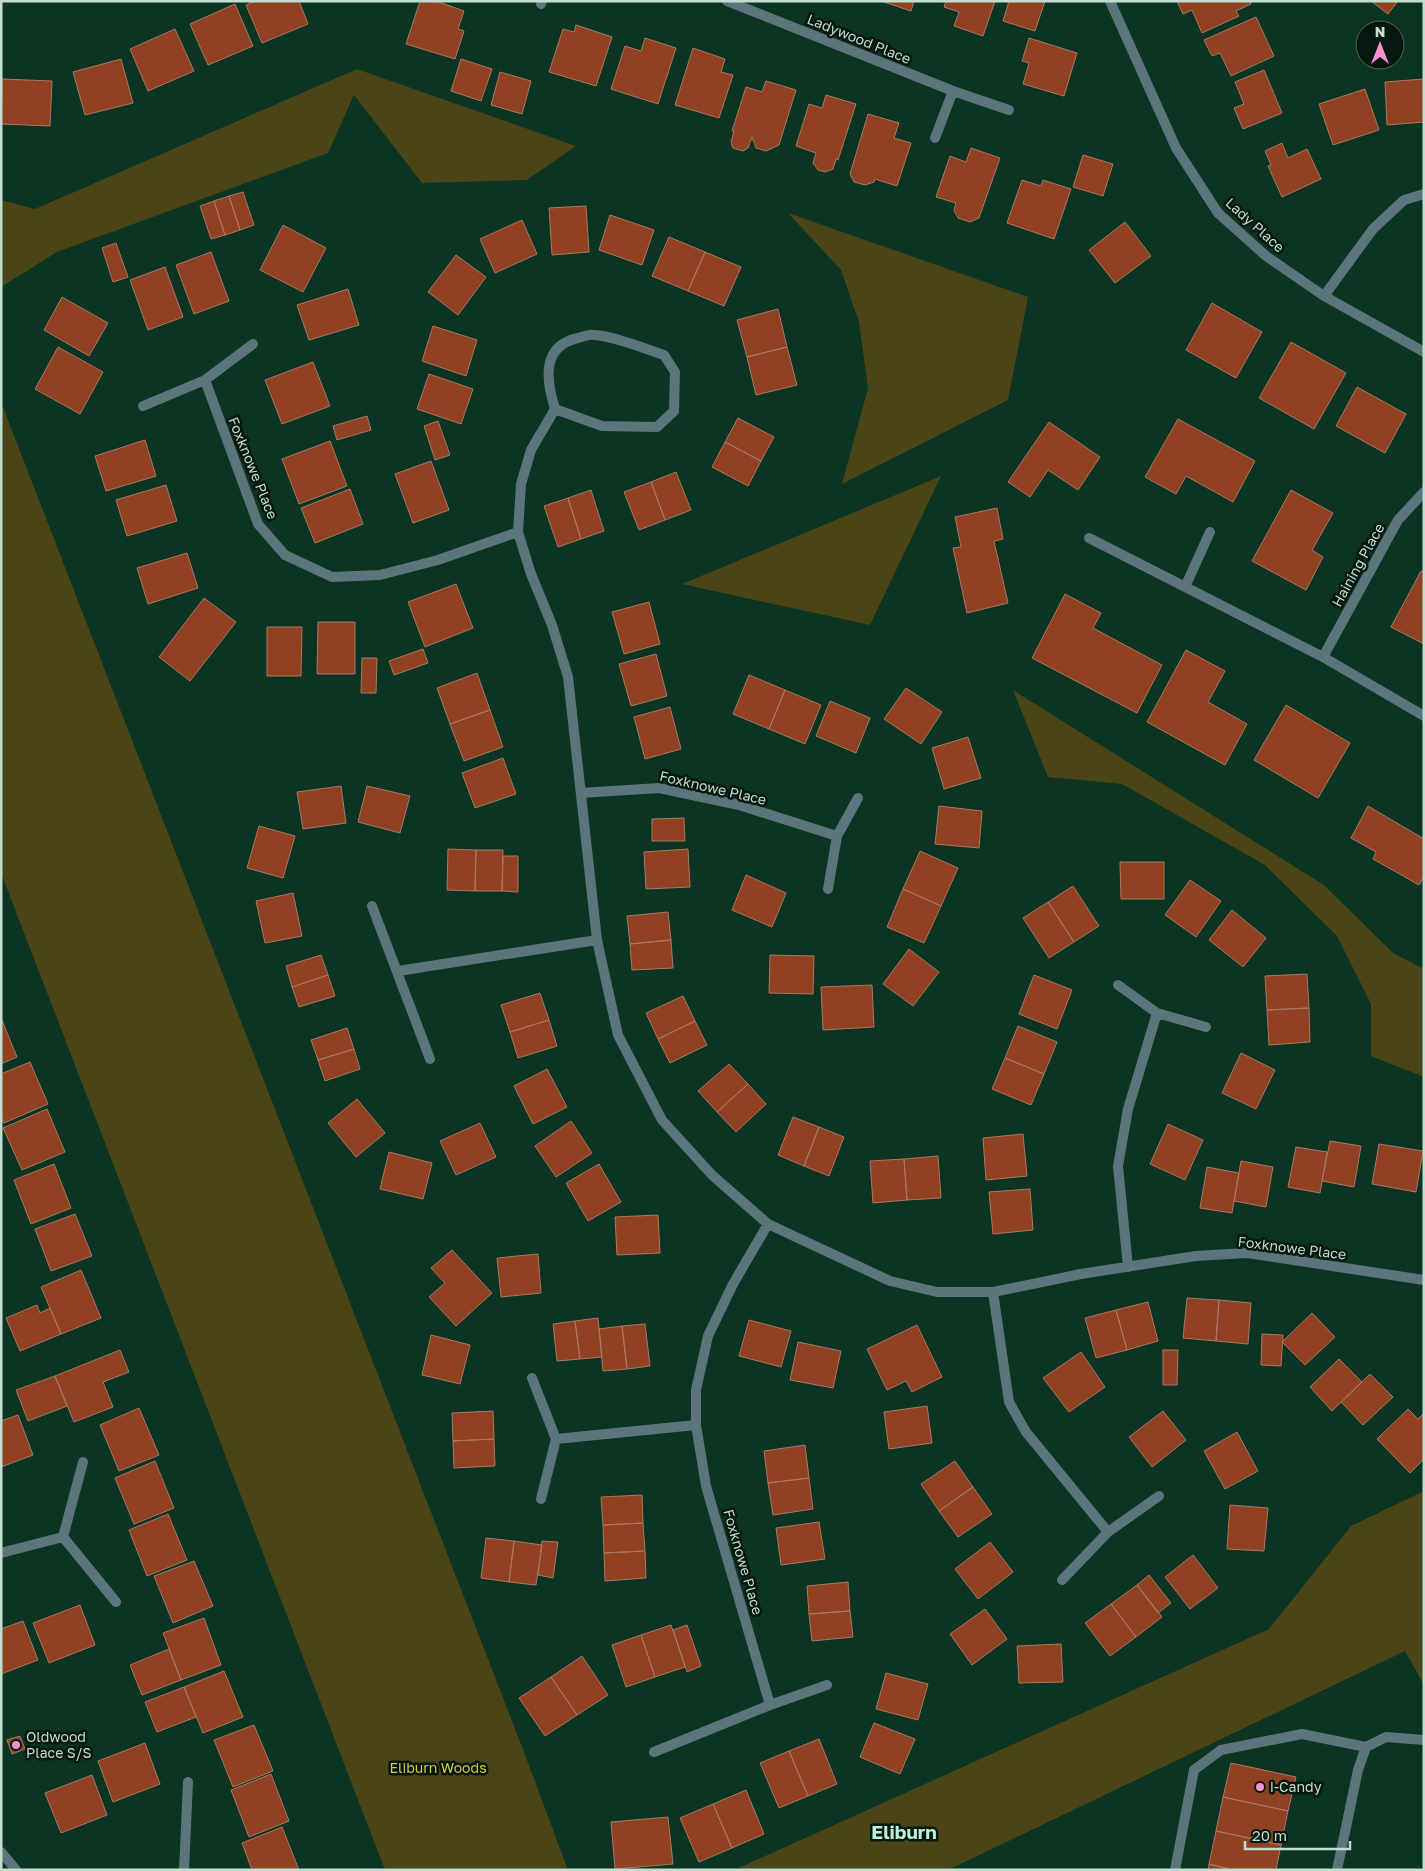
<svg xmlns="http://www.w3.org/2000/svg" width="1425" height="1871" font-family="'Golos Text',sans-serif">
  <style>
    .green { fill: #4a4417 }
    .building { fill: #904121; stroke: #aa7866 }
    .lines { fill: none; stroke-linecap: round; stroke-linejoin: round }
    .service { stroke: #5c747c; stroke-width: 10 }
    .minor { stroke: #5c747c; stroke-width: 10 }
    .poi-dot { fill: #f591d3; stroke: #04180f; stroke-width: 2 }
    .labels { text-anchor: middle; stroke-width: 5; stroke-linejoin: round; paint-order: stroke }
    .street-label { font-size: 14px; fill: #c3ddcf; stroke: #04180f }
    .poi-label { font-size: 14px; fill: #c3ddcf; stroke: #04180f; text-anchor: start }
    .park-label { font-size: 14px; fill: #d8c645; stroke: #04180f }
    .district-label { font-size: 19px; font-weight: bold; fill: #bbf1d4; stroke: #04180f }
  </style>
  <rect width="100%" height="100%" fill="#0b3422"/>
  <path class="green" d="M357 69 576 146 527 180 422 183 354 95 328 153 57 252 1 287V200L35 209Z
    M788 213 1028 297 1008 400 842 484 868 388 859 322 841 270Z
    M1 402 524 1752 568 1870H385L1 873Z
    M941 476 870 625 682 584Z
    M1013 690 1324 885 1393 953 1424 969V1077L1371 1056V1004L1337 936 1265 865 1122 784 1048 777Z
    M1424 1491V1685L1405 1651 948 1870H734L1269 1629 1351 1526Z"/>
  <path class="building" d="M255 1H299L308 24 262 43 246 5Z
    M420 1H436L464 11 458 29 464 31 455 59 406 44Z
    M881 1H914L911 11Z
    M946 1H995L983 36 954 26 959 12 944 7Z
    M1009 1H1045L1035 31 1003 21Z
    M1177 1H1250L1251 4 1236 11 1239 16 1202 33 1192 10 1183 14Z
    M1371 1H1398L1388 14Z
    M235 4 253 46 208 65 190 24Z
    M1256 17 1274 56 1231 76 1220 53 1212 56 1204 40Z
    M576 25 612 37 596 86 549 72 563 29 574 32Z
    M175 29 194 71 148 91 130 49Z
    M645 38 676 48 658 104 611 89 625 46 641 51Z
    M1029 38 1077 53 1064 96 1023 84 1029 63 1022 61Z
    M693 48 725 59 721 72 733 75 719 118 675 105Z
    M121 59 133 103 85 115 73 72Z
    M461 59 492 69 481 101 451 91Z
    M1264 70 1282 113 1243 129 1234 108 1244 104 1235 82Z
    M500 72 531 81 522 114 491 105Z
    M2 79 52 81 50 126 1 124Z
    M1424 79V122L1387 125 1385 82Z
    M766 81 796 90 779 145 766 151 756 148 752 137 748 148 743 151 733 148 731 142 734 131H732L746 87 762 92Z
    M1365 89 1379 130 1333 145 1319 104Z
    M826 95 856 104 838 160 836 159 833 169 825 172 818 170 813 163 816 153 796 146 809 104 822 108Z
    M868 114 899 123 894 138 911 143 897 186 875 179 874 182 865 185 854 182 850 174Z
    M1282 143 1288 158 1307 149 1321 179 1282 197 1268 166 1271 165 1265 151Z
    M971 148 1000 158 979 218 970 222 958 218 954 210 956 203 936 197 950 156 966 162Z
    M1083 155 1113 164 1103 196 1073 187Z
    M1022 180 1041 186 1043 180 1071 189 1054 239 1007 223Z
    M243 192 254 225 240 230 229 196Z
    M229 196 240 230 225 235 214 201Z
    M214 201 225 235 211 239 200 206Z
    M586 206 589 252 552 255 549 208Z
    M610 215 654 230 642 265 599 250Z
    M522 220 537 254 495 273 480 239Z
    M1125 222 1151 256 1115 283 1089 250Z
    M283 225 326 248 303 292 260 270Z
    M669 237 705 252 688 291 652 276Z
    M116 243 128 277 113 282 102 248Z
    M211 252 229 301 194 314 176 265Z
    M705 252 741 267 724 306 688 291Z
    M456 255 486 277 458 315 428 292Z
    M165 267 183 317 148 330 130 280Z
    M348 289 359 325 309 340 297 305Z
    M62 297 108 323 89 356 44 330Z
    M1212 303 1262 332 1236 378 1186 350Z
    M778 309 787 347 747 357 737 320Z
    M433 326 477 340 466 376 422 361Z
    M1291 342 1346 373 1314 429 1259 398Z
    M58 347 103 372 80 414 35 389Z
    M787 347 797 385 756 395 747 357Z
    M313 362 330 406 282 424 265 380Z
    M429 374 473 389 461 424 417 409Z
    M1357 387 1406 414 1385 453 1336 426Z
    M367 416 371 430 337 440 333 426Z
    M738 418 774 437 761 461 725 442Z
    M1178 419 1255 461 1233 502 1186 476 1176 494 1145 477Z
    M438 421 450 455 435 460 424 426Z
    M1049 422 1100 457 1078 490 1048 470 1030 497 1008 482Z
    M145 440 156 476 106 491 95 456Z
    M330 441 347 486 299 504 282 459Z
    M725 442 761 461 748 486 712 467Z
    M431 461 449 510 413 523 395 474Z
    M676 472 691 510 665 520 651 482Z
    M651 482 665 520 639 530 624 492Z
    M166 485 177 521 127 536 116 500Z
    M350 489 363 524 315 543 301 508Z
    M591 490 604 531 581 539 568 498Z
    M1291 490 1333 513 1312 550 1323 557 1306 590 1252 561Z
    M568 498 581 539 558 547 544 506Z
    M997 508 1003 539 994 541 1008 603 967 613 953 548 961 547 955 517Z
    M187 553 198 588 148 604 137 568Z
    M1421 571 1424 572V644L1391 627Z
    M456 584 473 628 425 647 408 602Z
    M1065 594 1101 613 1093 628 1162 665 1137 713 1032 658Z
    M204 598 236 622 190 681 159 657Z
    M649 602 660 644 624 654 612 612Z
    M318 622H355V674H317Z
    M267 627H302L301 676H267Z
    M423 649 428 663 394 675 389 661Z
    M1186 650 1225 671 1208 702 1247 724 1225 765 1147 722Z
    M656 654 667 696 631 706 619 664Z
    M362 658H377L376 693H361Z
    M477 673 490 710 450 724 437 688Z
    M749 675 785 690 769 729 733 714Z
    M906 688 942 712 921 744 884 719Z
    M785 690 821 705 805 744 769 729Z
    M830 701 870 718 856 753 816 736Z
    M1286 705 1350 743 1318 798 1254 760Z
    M670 707 681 749 645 759 634 717Z
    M490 710 503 747 464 761 450 724Z
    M968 737 981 778 944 789 932 748Z
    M503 758 516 794 475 808 462 773Z
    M341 786 346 823 303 829 297 792Z
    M367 786 410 796 400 833 358 822Z
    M939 806 982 811 979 848 935 844Z
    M1368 806 1424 839V876L1419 885 1373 859 1376 852 1351 838Z
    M684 818 685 841H652V819Z
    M259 826 295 836 283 878 247 868Z
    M448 849 476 850 475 891 447 890Z
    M688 849 690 887 646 889 644 852Z
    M476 850H503L502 891H475Z
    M920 851 958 868 941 906 903 889Z
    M503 856H518V892L502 891Z
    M1120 862H1164V899H1121Z
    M746 875 786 893 772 927 732 910Z
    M1190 880 1221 901 1196 937 1165 915Z
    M1073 886 1099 926 1074 942 1048 902Z
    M903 889 941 906 924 943 887 927Z
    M293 893 302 936 265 943 256 901Z
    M1048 902 1074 942 1049 958 1023 918Z
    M1232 910 1266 938 1243 967 1209 940Z
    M668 912 671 940 630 944 627 916Z
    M671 940 673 968 632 970 630 944Z
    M909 949 939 972 913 1006 883 984Z
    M321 955 328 975 292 987 286 966Z
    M770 955 814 956 813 994 769 993Z
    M1307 974 1309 1008 1267 1010 1265 976Z
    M328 975 335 996 299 1007 292 987Z
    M1034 975 1072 990 1057 1029 1019 1014Z
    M872 985 874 1027 823 1030 821 987Z
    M540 993 549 1020 510 1032 501 1005Z
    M683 996 695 1021 658 1039 646 1013Z
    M1309 1008 1310 1042 1269 1045 1267 1010Z
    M1 1018 17 1057 1 1064Z
    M549 1020 557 1046 518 1058 510 1032Z
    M695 1021 707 1045 670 1063 658 1039Z
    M1018 1026 1057 1042 1044 1074 1005 1058Z
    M347 1028 354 1049 318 1060 311 1040Z
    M354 1049 360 1069 325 1081 318 1060Z
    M1241 1053 1275 1070 1256 1109 1222 1093Z
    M1005 1058 1044 1074 1031 1105 992 1089Z
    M30 1062 48 1104 4 1123 1 1117V1074Z
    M729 1064 748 1084 717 1112 698 1091Z
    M547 1069 567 1107 533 1124 514 1086Z
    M748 1084 766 1104 736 1132 717 1112Z
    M357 1099 385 1133 356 1157 328 1123Z
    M47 1109 65 1152 22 1170 3 1128Z
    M793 1117 819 1127 804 1166 778 1155Z
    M571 1121 592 1153 556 1177 535 1146Z
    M480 1123 496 1157 456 1175 440 1141Z
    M1168 1124 1203 1140 1185 1180 1150 1164Z
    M819 1127 844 1137 829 1176 804 1166Z
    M1023 1134 1027 1176 986 1180 983 1138Z
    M1330 1141 1361 1146 1354 1187 1322 1181Z
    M1379 1144 1423 1151 1416 1192 1372 1184Z
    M1296 1147 1327 1152 1320 1193 1288 1187Z
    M389 1152 432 1163 423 1199 380 1189Z
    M938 1156 941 1198 907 1200 904 1159Z
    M904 1159 907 1200 873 1203 870 1161Z
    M1241 1161 1273 1167 1266 1207 1234 1201Z
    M54 1164 71 1208 31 1224 14 1180Z
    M599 1164 621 1202 588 1221 566 1183Z
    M1207 1167 1239 1173 1232 1213 1200 1208Z
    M1030 1189 1033 1230 993 1234 989 1192Z
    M75 1214 92 1256 51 1271 35 1229Z
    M658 1215 660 1253 617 1255 615 1217Z
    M452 1250 492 1293 456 1326 429 1297 445 1283 431 1268Z
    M538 1254 541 1293 501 1297 497 1258Z
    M81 1270 101 1318 61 1334 41 1287Z
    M1187 1298 1219 1300 1216 1341 1183 1338Z
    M1219 1300 1251 1303 1248 1344 1216 1341Z
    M1148 1302 1158 1341 1127 1350 1116 1310Z
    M37 1305 40 1313 50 1308 61 1334 20 1351 6 1318Z
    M1116 1310 1127 1350 1096 1358 1085 1318Z
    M1312 1313 1335 1337 1305 1365 1282 1342Z
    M598 1318 602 1357 580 1359 575 1321Z
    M749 1320 791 1331 781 1367 739 1356Z
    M575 1321 580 1359 557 1361 553 1324Z
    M645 1324 650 1366 627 1369 622 1326Z
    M917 1325 942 1377 912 1392 906 1381 887 1390 867 1349Z
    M622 1326 627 1369 603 1371 599 1329Z
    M1262 1334 1283 1335 1281 1366 1261 1365Z
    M431 1335 470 1345 460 1384 422 1375Z
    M798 1342 841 1351 833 1388 790 1380Z
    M120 1350 129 1372 103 1382 113 1407 74 1422 55 1376Z
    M1163 1350H1178L1177 1385H1163Z
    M1081 1352 1105 1387 1069 1412 1043 1378Z
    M1339 1359 1362 1382 1332 1411 1310 1387Z
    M1370 1374 1393 1397 1363 1425 1341 1402Z
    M55 1376 67 1406 28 1421 16 1390Z
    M927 1406 932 1443 889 1449 884 1412Z
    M139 1408 159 1455 119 1471 100 1425Z
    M1408 1409 1418 1419 1424 1413V1459L1410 1473 1377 1439Z
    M493 1411 494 1439 453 1441 452 1413Z
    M1163 1411 1186 1440 1152 1467 1129 1437Z
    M18 1415 33 1455 1 1467V1421Z
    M1237 1432 1258 1471 1225 1489 1204 1451Z
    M494 1439 495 1466 454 1468 453 1441Z
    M805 1445 809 1478 768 1483 764 1451Z
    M155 1461 174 1508 134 1524 115 1478Z
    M955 1461 973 1487 939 1511 921 1484Z
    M809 1478 813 1509 773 1515 768 1483Z
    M973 1487 992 1514 958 1537 939 1511Z
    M642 1495 643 1523 603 1525 601 1497Z
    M1230 1505 1268 1508 1264 1551 1227 1549Z
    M168 1514 187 1560 147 1576 129 1530Z
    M819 1522 825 1559 781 1565 776 1528Z
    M643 1523 645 1551 604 1553 603 1525Z
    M486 1538 514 1541 509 1582 481 1578Z
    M514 1541 542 1545 536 1585 509 1582Z
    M542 1541 558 1542 553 1578 538 1575Z
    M990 1542 1013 1572 978 1599 955 1569Z
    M645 1551 646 1578 605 1581 604 1553Z
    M1193 1555 1218 1588 1190 1609 1165 1577Z
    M194 1561 213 1606 173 1623 154 1576Z
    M1149 1575 1171 1603 1158 1613 1137 1585Z
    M848 1582 850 1611 809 1614 807 1586Z
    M1137 1585 1162 1617 1136 1637 1111 1604Z
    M1111 1604 1136 1637 1110 1656 1085 1623Z
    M80 1605 95 1645 49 1663 33 1623Z
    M985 1609 1007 1639 972 1665 950 1634Z
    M850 1611 853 1637 812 1641 809 1614Z
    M204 1618 221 1665 181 1680 163 1633Z
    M23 1621 38 1660 1 1674V1629Z
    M671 1625 685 1667 655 1677 641 1635Z
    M687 1625 701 1666 687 1672 673 1630Z
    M641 1635 655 1677 626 1687 612 1645Z
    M1061 1644 1063 1682 1019 1683 1017 1646Z
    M169 1649 181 1680 142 1695 130 1665Z
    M582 1656 608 1695 577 1715 551 1677Z
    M224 1671 243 1717 203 1733 184 1687Z
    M886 1673 928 1684 918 1720 876 1709Z
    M551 1677 577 1715 545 1736 519 1698Z
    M184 1687 196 1717 157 1732 145 1702Z
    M874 1723 915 1739 900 1774 860 1757Z
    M254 1725 273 1771 233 1787 214 1740Z
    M20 1736 25 1749 12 1754 7 1740Z
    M819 1739 837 1784 808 1796 789 1751Z
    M145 1743 160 1784 113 1802 98 1761Z
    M789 1751 808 1796 779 1808 760 1763Z
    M1231 1763 1296 1777 1288 1811 1223 1797Z
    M271 1774 289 1821 249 1837 231 1790Z
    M92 1775 107 1815 61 1833 45 1793Z
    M746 1790 764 1834 732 1848 713 1804Z
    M1223 1797 1288 1811 1281 1845 1216 1831Z
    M713 1804 732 1848 699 1862 680 1818Z
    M668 1817 673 1864 615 1869 611 1822Z
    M282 1827 299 1870H252L242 1843Z
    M1216 1831 1281 1845 1276 1870H1233L1209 1864Z
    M1209 1864 1233 1870H1208Z"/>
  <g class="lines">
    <path class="service" d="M1175 1870 1194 1770 1221 1750 1302 1734 1366 1747"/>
    <path class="minor" d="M727 1 953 91 1009 110
      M1110 1 1176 148 1218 213 1266 256 1324 296 1424 352
      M541 4 542 1
      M935 138 953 91
      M1324 296 1373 229 1404 200 1424 194
      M205 380 258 524 285 555 332 577 380 575 438 560 518 532
      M143 406 205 380 253 344
      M555 409 602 426 657 427 674 411 675 372 664 355C645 349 612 335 593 335 589 334 583 337 578 338 541 346 546 380 555 409L531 450 521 484 518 532 531 574 552 625 568 677 597 940 618 1035 662 1120 712 1175 768 1224 890 1281 937 1292H993L1081 1274 1196 1256 1247 1253 1424 1280
      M1089 538 1323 657 1424 716
      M1185 587 1210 532
      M1323 657 1398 520 1424 492
      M581 793 659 788 739 805 837 836
      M828 889 837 836 858 798
      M372 906 430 1059
      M398 971 597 940
      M1118 985 1157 1013 1206 1027
      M768 1224 733 1284 708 1336 696 1390V1425L706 1486 770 1705
      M1128 1267 1118 1166 1128 1109 1157 1013
      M993 1292 1009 1402 1026 1432 1108 1532
      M532 1378 556 1439 541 1499
      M556 1439 696 1425
      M63 1537 116 1602
      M1 1553 63 1537 83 1462
      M1062 1580 1108 1532 1159 1496
      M654 1752 770 1705 827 1685
      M1 1852 16 1870
      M184 1870 188 1782
      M1337 1870 1358 1770 1366 1747 1386 1737 1424 1740"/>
  </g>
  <g class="poi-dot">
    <circle cx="16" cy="1745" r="5"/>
    <circle cx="1260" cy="1787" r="5"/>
  </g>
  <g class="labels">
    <g class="street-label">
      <text transform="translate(859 39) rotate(22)" y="5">Ladywood Place</text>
      <text transform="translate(1255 225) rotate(42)" y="5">Lady Place</text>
      <text transform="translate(253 468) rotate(68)" y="5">Foxknowe Place</text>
      <text transform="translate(1358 565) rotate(-61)" y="5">Haining Place</text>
      <text transform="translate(713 788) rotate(13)" y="5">Foxknowe Place</text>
      <text transform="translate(1292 1248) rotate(7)" y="5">Foxknowe Place</text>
      <text transform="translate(743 1562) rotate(74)" y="5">Foxknowe Place</text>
    </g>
    <g class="poi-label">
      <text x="26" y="1742">Oldwood<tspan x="26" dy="16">Place S/S</tspan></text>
      <text x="1270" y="1792">i-Candy</text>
    </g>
    <g class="park-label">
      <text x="438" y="1773">Eliburn Woods</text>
    </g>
    <g class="district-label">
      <text x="904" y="1839">Eliburn</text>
    </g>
  </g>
  <rect width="1425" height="1871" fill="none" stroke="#c3ddcf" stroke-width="5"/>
  <g transform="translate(1380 45)"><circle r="24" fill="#04180f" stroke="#50675c"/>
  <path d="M0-4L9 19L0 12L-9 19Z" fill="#f591d3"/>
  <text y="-8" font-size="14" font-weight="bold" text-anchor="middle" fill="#c3ddcf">N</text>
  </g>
  <path d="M1245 1841v8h105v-8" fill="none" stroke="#c3ddcf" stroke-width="2.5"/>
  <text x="1252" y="1841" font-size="15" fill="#c3ddcf" stroke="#04180f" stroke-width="4" paint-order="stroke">20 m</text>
</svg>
